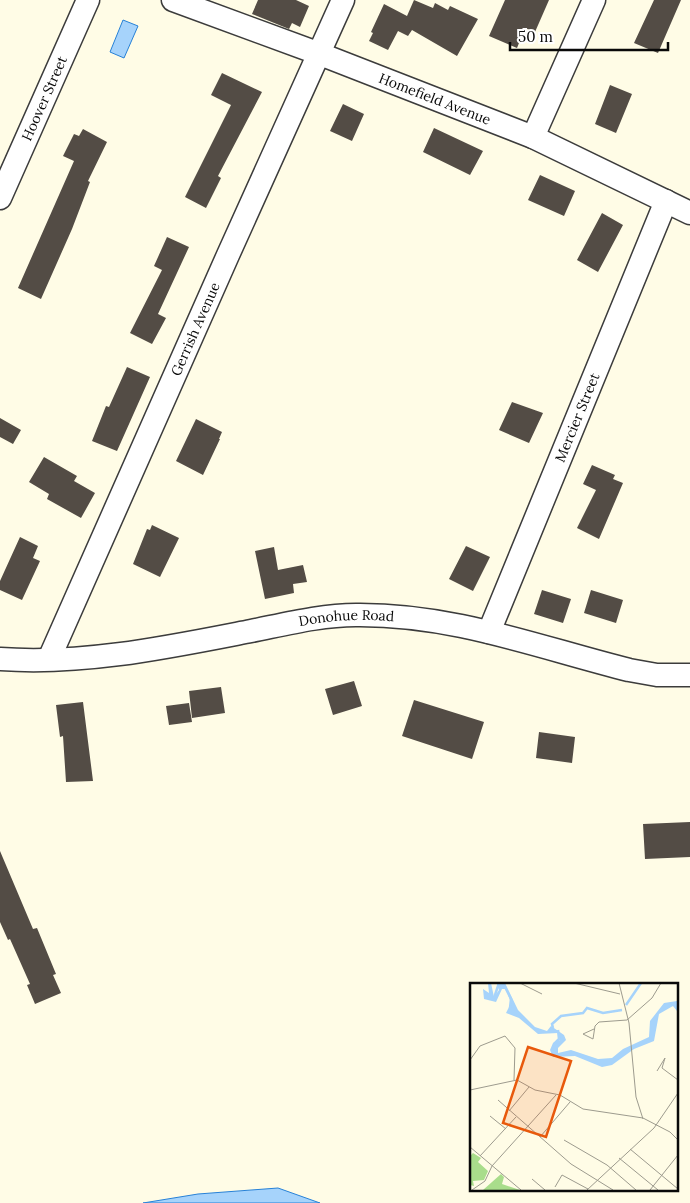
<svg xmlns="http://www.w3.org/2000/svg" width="690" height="1203" font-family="Lora,serif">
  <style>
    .water { fill: #a6d3fb; stroke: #2781d7 }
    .building { fill: #534c45 }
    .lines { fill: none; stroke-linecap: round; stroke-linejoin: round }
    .minor-casing { stroke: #3c3c3c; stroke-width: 25 }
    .minor { stroke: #fff; stroke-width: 22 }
    .labels { text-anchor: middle; stroke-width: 5; stroke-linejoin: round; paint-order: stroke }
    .street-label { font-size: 14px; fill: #090909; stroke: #fff }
    .inset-river { fill: none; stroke: #a6d3fb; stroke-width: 2.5 }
    .inset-road { fill: none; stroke: #9d9b8e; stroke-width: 1 }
    .view { fill: #e8590c; fill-opacity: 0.15; stroke: #e8590c; stroke-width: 2.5 }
    .inset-edge { fill: none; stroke: #090909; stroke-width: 2.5 }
  </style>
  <rect width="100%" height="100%" fill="#fffce6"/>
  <path class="water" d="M123 20 138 26 124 58 110 52Z
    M278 1188 320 1203H143L198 1194Z"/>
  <path class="building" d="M258 0H296L309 6 300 27 292 23 289 29 252 14Z
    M414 0 433 8 435 3 448 10 450 6 478 19 457 56 412 30 408 36 398 31 388 50 369 41 373 33 371 32 384 4 407 16Z
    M505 0H549L535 32 525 28 517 48 489 36Z
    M654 0H681L658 53 634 43Z
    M222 73 262 92 218 176 221 178 206 208 185 197 231 105 211 95Z
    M610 85 632 94 616 133 595 124Z
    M343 104 364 114 352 141 330 131Z
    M434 128 483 151 470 175 423 152Z
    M83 129 107 142 88 181 90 182 72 229 41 299 18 288 74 161 63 156 74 134 79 136Z
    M540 175 575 191 564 216 528 200Z
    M602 213 623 225 598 272 577 260Z
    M167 237 189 247 158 314 166 318 152 344 130 333 162 270 154 266Z
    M127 367 150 377 117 451 92 441 106 406 109 407Z
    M512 402 543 413 529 443 499 430Z
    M0 418 21 430 13 444 0 437Z
    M196 419 222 432 219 439H220L203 475 176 461Z
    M44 457 77 476 74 481 95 493 81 518 47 499 49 494 29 482Z
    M592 465 615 475 613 479 623 483 599 539 577 528 596 490 583 484Z
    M152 525 179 538 160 577 133 564 147 529 150 530Z
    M20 537 38 546 33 558 40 561 22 600 0 590V581Z
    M466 546 490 557 473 591 449 579Z
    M274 547 278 570 303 565 307 582 293 584 294 593 265 599 255 551Z
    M542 590 571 599 563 623 534 614Z
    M591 590 623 600 616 623 584 613Z
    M354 681 362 706 333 715 325 689Z
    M221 687 225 713 192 718 189 691Z
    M414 700 484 722 472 759 402 736Z
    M83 702 93 781 66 782 63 736 60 737 56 705Z
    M189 703 192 722 169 725 166 706Z
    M539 732 575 737 572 763 536 758Z
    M690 822V857L645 859 643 824Z
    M0 851 33 929 37 928 56 974 53 975 61 993 35 1004 27 985 30 984 10 939 8 940 0 922Z"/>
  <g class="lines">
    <g class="minor-casing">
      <g id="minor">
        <path id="s1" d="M173 0 320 54 533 137 690 213"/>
        <path d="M533 137 594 0"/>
        <path id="s2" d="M0 198 88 0"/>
        <path id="s3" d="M489 632 666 201"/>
        <path id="s4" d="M0 659C84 665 169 647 251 631 286 624 321 615 356 615 453 614 537 647 629 670L657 675H690"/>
        <path id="s5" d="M49 659 228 255 343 0"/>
      </g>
    </g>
    <use href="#minor" class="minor"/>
  </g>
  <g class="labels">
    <g class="street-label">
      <text dy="5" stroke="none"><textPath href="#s2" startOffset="109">Hoover Street</textPath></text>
      <text dy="5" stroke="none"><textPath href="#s1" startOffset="280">Homefield Avenue</textPath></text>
      <text dy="5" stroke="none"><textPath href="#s5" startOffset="361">Gerrish Avenue</textPath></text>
      <text dy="5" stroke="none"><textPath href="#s3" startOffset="232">Mercier Street</textPath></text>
      <text dy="5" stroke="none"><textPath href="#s4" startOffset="350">Donohue Road</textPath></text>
    </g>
  </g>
  <g transform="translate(470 983)">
    <rect width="208" height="208" fill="#fffce6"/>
    <path d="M3 170 11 175 8 179 18 188 14 197 3 198 4 203 0 202V173ZM31 191 34 194 32 201 50 207H13Z" fill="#a9dd8b"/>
    <path d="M18 0H21L24 14 29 7 27 1 35 0 48 27 65 44 77 48 81 43 94 52 96 57 88 65V70L101 67 128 76 142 75 153 66 179 54 180 38 194 20 207 18V28L203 23 189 31 184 58 164 66 142 82 132 84 105 73 83 74 80 67 83 60 90 57 88 50 68 51 49 35 36 30 41 20 36 6H32L26 19 14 16 13 6 19 10Z" fill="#a6d3fb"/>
    <path class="inset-river" d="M33 0 41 16 40 25M24 15 29 0M156 22 171 0M83 45 82 41 91 33 113 30 117 25 133 30 152 27M84 61 89 56 88 47"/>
    <path class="inset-road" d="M50 0 72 11M104 0 150 11M149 0 159 40 166 114 173 136M124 46 113 51 123 56 125 43 129 39 157 37 182 15 191 0M0 77 10 63 35 53 45 65 44 97M192 85 208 97M187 88 195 75 192 85M0 107 47 97 65 107 90 112 113 126 173 135 200 149 208 157M28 117 101 181 143 207M39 128 59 104M20 133 36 146M70 154 100 119M94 157 137 182 166 207M0 164 51 207M160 166 208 206M10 173 46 134M149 175 188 207M62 196 75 207M85 204 92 192 118 206M2 207 15 198 22 183 86 112M117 207 184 145 208 110M180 207 208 172"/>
    <path class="view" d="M58 64 101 78 76 154 33 140Z"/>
    <rect width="208" height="208" class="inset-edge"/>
  </g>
  <path d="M510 42v8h158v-8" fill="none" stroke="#090909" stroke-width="2.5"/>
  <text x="518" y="42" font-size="15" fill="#090909" stroke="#ffffff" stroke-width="4" paint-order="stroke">50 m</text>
</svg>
